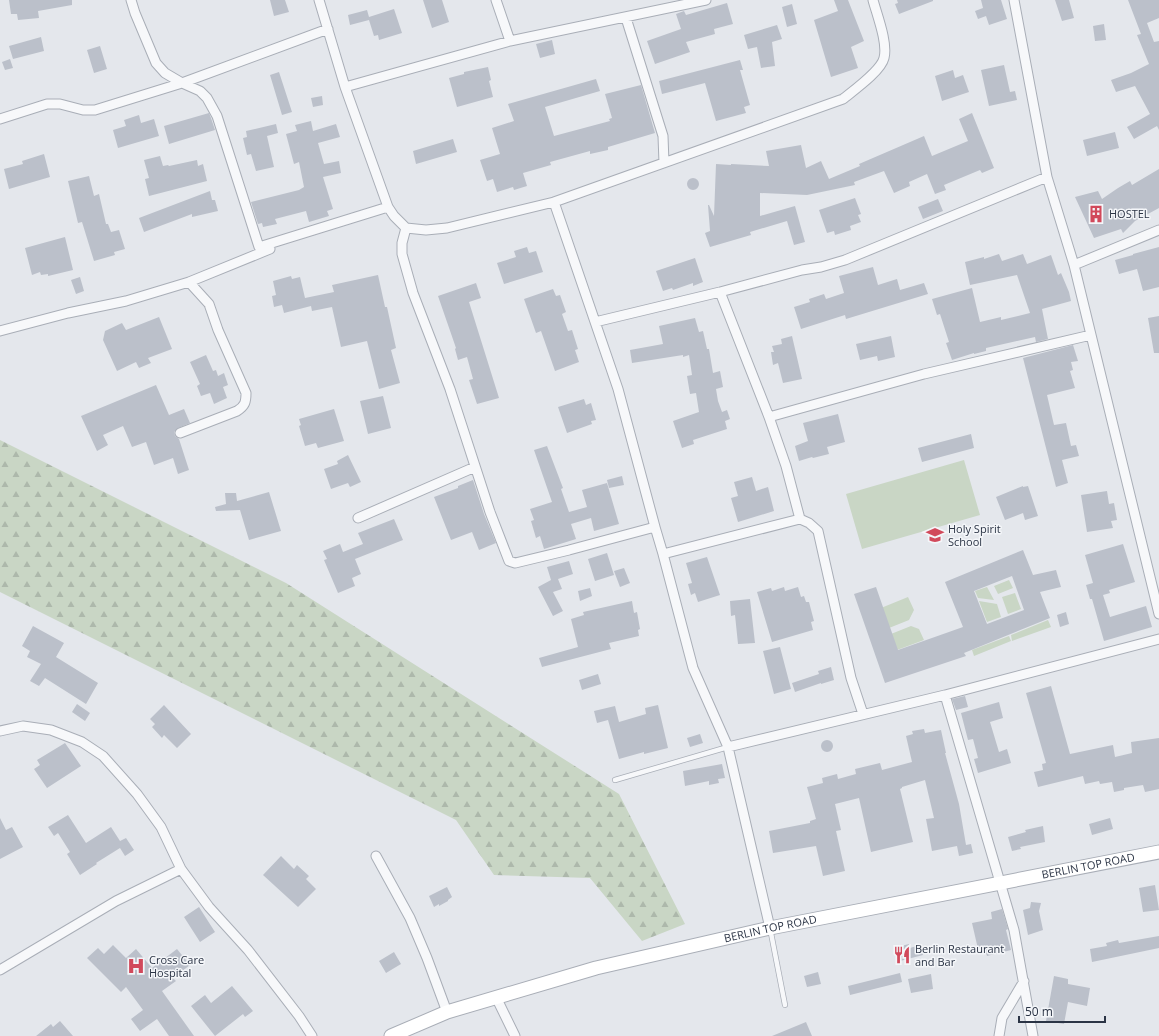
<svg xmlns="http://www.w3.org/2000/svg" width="1159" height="1036" font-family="'Open Sans',sans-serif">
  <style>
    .grass { fill: #c9d6c5 }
    .forest { fill: url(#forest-firs) }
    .building { fill: #bbc0ca; fill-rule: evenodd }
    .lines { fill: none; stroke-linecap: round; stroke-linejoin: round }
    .lane-casing { stroke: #a9aeb7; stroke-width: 6 }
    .street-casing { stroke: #a9aeb7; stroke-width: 11 }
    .secondary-casing { stroke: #a9aeb7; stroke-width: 15 }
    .lane { stroke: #f7f8fa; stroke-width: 4.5 }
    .street { stroke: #f7f8fa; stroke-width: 9 }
    .secondary { stroke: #fff; stroke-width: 13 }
    .labels { text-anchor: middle; stroke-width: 3; stroke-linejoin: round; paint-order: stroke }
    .poi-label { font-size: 11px; fill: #2b3445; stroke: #f4f6f9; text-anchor: start }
    .street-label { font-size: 11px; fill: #2b3445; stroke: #f4f6f9 }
  </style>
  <defs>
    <pattern id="forest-firs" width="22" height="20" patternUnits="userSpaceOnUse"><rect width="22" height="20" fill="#c9d6c5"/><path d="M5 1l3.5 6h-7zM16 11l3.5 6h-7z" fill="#adb8ab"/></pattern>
  </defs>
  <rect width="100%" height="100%" fill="#e4e7ec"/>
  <path class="grass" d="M964 460 980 515 862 549 846 494Z
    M1009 580 1013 588 998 594 994 586Z
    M987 587 994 600 978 598 975 591Z
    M1015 593 1021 609 1008 614 1002 597Z
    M908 597 914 610 909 620 889 628 881 608Z
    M979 601 997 604 1001 617 987 622Z
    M1048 620 1051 627 1012 641 1011 635Z
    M911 626 919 629 924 640 897 650 891 634Z
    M1009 636 1011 641 974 656 972 650Z"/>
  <path class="forest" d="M0 440 286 583 619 794 685 924 642 941 590 878 494 875 456 820 0 592Z"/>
  <path class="building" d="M9 0H72V5L38 11 39 18 18 20 17 14H11Z
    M270 0H285L289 12 274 16Z
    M423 0H442L449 22 432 28Z
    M834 0H848L864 41 851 47 858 68 831 77 814 20 838 11Z
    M897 0H933V1L899 14 895 4 898 3Z
    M981 0H1001L1007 19 989 25 986 16 978 19 975 11 983 8Z
    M1055 0H1069L1074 18 1062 21Z
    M1128 0H1159V18L1147 23 1154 42 1159 41V130L1157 126 1134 139 1127 127 1150 114 1135 86 1116 92 1111 80 1131 73 1149 64 1137 35 1141 34Z
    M727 3 733 24 714 29 715 34 686 42 690 52 655 64 647 41 681 29 676 14 684 11 686 15Z
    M792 4 797 24 787 27 782 7Z
    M394 9 402 33 379 40 378 35 374 36 369 20 350 25 348 15 367 10 369 17Z
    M1104 24 1106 40 1095 41 1093 26Z
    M777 25 782 39 772 42 775 66 761 68 757 47 748 49 744 35Z
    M41 37 44 51 13 59 9 46Z
    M552 40 555 54 540 58 536 44Z
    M100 46 107 69 94 73 87 50Z
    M10 59 13 68 5 70 2 62Z
    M740 60 743 70H740L750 105 744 107 746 113 716 121 705 83 662 94 659 81Z
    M1004 65 1010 92 1015 91 1017 100 989 106 981 70Z
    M488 67 491 80 489 81 493 97 457 107 449 78 464 74V72Z
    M953 70 955 78 963 75 969 92 942 101 935 76Z
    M279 72 292 112 282 115 270 75Z
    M596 79 600 91 545 107 554 136 610 121 609 119 612 118 605 94 641 85 655 133 608 147V150L590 154V151L550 162 551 165 523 173 527 186 514 190 513 187 497 192 493 179 487 181 480 160 500 154 492 128 514 121 508 104Z
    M322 96 323 105 313 107 311 98Z
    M209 113 211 118 215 130 169 144 164 126Z
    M972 113 994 168 982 173 980 170 944 185 946 190 935 194 927 174 909 182 910 186 894 193 884 171 854 182 855 185 807 195 760 193V216L795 206 805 242 794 245 787 221 750 232 751 235 710 247 705 233 710 231 708 205H709L714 216 716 164 731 165V164L769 166 766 151 801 145 806 168 821 161 829 179 860 166 859 164 924 136 932 156 968 141 959 119Z
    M139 115 141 123 154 119 159 136 118 148 113 130 126 126 124 120Z
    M311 121 313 131 336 124 340 137 318 143 324 164 339 161 341 173 323 177 333 209 327 211 329 216 309 222 306 211 275 219 277 224 263 227 262 223 258 224 251 202 299 190 304 187 299 162 294 164 286 134 297 131 295 125Z
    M276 124 278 133 267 136 274 167 256 171 251 154 247 155 243 138 247 137 246 131Z
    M1115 132 1119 148 1087 156 1083 140Z
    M453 139 457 152 416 164 413 151Z
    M44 154 50 177 9 189 4 169 23 164 22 161Z
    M160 156 163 166 168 165 169 166 197 160 198 166 203 164 207 181 149 196 145 179 149 178 144 160Z
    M1159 169V208L1135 221 1123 233 1121 229 1094 238 1075 197 1098 191 1102 199 1118 188 1130 181 1132 185Z
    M89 176 94 196 99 194 106 224H108L111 232 119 230 125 249 114 252 115 255 94 261 82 222 78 223 68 181Z
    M687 184a6 6 0 1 1 12 0a6 6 0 1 1-12 0Z
    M210 191 212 200H215L218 211 192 217V214L144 232 139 218Z
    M855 198 861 214 858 215 861 222 850 226 851 230 835 235 834 231 827 233 819 210Z
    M938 199 943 211 923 219 918 207Z
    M65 237 73 270 48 276V274L41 275 40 272 32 275 25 248Z
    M527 247 529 253 536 251 543 272 504 284 497 263 516 257 514 251Z
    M1159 247V287L1143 291 1137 269 1119 274 1115 260 1133 255V254Z
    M999 254 1002 261 1023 254 1027 264 1051 255 1058 275 1061 273 1069 292 1071 301 1042 309 1048 339 1036 342 1035 337 986 348V351L974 354V353L952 360 946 343 949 342 940 314 937 315 932 299 972 288 980 322 1001 317V320L1030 313 1017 275 970 285 965 262 984 257V259Z
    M695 258 703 282 693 286V283L673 290 672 288 663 291 656 271Z
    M873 267 878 285 897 279 900 290 924 283 928 294 846 319 845 315 801 329 794 307 810 302 809 299 824 294 826 299 844 293 839 276Z
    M378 275 385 307H387L396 348 391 350 400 383 379 389 367 341 341 347 332 307 312 311 311 306 284 313 282 305 274 307 272 296 276 295 273 281 291 276 292 279 300 277 305 298 334 292 332 285Z
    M80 277 84 291 76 294 71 280Z
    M476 283 481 298 469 302 499 398 477 404 469 380 473 379 467 357 458 360 455 349 456 348 438 296Z
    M553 289 556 296 560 295 566 312 562 314 568 331 572 330 578 349 575 350 579 362 555 371 541 331 536 333 524 299Z
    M1159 316V353H1154L1148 318Z
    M159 317 172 349 148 358 151 363 139 368 136 362 117 371 103 340 105 331 122 323 126 330Z
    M695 318 699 332 703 331 707 349H709L713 373 720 371 723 387 716 389 718 401 722 412 727 410 730 419 725 421 727 429 693 440 694 444 682 448 673 421 699 412 696 393 690 394 687 376 692 375 689 355 683 357V355L632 363 630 350 663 344 659 326Z
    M792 336 802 379 783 383 778 363 773 365 771 352H774L772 346 782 344 781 339Z
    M891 336 895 357 878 361 877 356 860 360 856 344Z
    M1073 345 1078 361 1071 362 1073 370 1070 371 1075 388 1047 395 1054 425 1066 423 1071 446 1076 445 1079 456 1062 460 1068 483 1056 487 1023 358Z
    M206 355 213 371 216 370 218 376 224 373 228 385 223 387 227 398 214 404 210 393 201 396 197 386 200 384 190 362Z
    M156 385 169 415 184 409 190 423 178 428 174 432 175 436 179 439 189 470 178 474 173 458 154 465 146 442 132 447 123 426 103 435 108 445 97 451 81 416Z
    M383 396 391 428 368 434 360 401Z
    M584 399 586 405 591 403 596 420 591 421 592 424 567 433 558 407Z
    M334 409 344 441 318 448 316 443 305 446 299 426 301 425 299 419Z
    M838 414 845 442 827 447 829 454 813 458 812 457 799 461 795 446 808 441 803 423Z
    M971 434 974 448 922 462 918 448Z
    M547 446 563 488 561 489 569 512 587 507 582 490 607 483 619 524 594 531 591 518 571 524 576 539 544 549 540 536 536 538 531 521 534 520 530 509 552 502 534 450Z
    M348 455 361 482 350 487 348 483 331 489 324 469 338 464 337 461Z
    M622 476 624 485 609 488 607 480Z
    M752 477 756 491 768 487 774 511 738 522 731 498 738 496 734 482Z
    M473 480 484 514 496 543 479 550 472 532 451 540 434 497 458 488V486Z
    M1023 486V487L1028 486 1038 516 1025 520 1023 513 1005 520 996 497Z
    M1107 491 1109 504 1114 503 1117 520 1111 521 1113 528 1087 532 1081 495Z
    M269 492 281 531 249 540 240 510 216 511 215 507 226 504 225 493H236L237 501Z
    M394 519 403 540 355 559 361 574 352 578 355 586 338 593 324 560 327 559 323 551 340 544 343 552 363 544 358 533Z
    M1123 544 1135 582 1109 590 1110 593 1103 595 1110 617 1146 606 1152 627 1104 641 1092 599H1090L1086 585 1093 583 1085 555Z
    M1023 550 1033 575 1056 570 1061 587 1040 592 1050 618 964 653 966 656 885 683 854 594 876 587 898 650 963 627 945 582ZM1012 576 1024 610 987 624 974 591Z
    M607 553 614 575 595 581 588 559Z
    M707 557 720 595 698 602 695 593 691 595 688 584 692 583 686 563Z
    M569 561 573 574 558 579 562 589 553 592 563 611 553 616 538 587 551 580 547 567Z
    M624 568 630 583 620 587 614 571Z
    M784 587 785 591 798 587 801 597 804 596 806 602H809L814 621 811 622 813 630 772 642 757 592 771 588 772 591Z
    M590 588 592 596 580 601 578 591Z
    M750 599 755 643 738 644 735 615 731 616 730 601Z
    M632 601 634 613 637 612 640 629 638 630 639 636 609 643 611 649 542 667 539 658 578 647 571 619 584 615 583 612Z
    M1066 612 1069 624 1060 627 1057 615Z
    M33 626 64 643 56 657 98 683 86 704 45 678 39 686 30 681 41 664 27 657 30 651 22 646Z
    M780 647 791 689 774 694 763 651Z
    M831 667 834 680 821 684V683L795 692 792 683 819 674 818 671Z
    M598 674 601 684 582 690 579 680Z
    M1051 686 1070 754 1113 745 1115 757 1132 753 1131 742 1159 738V789L1145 792 1143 785 1124 788V790L1114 792 1112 782 1100 784 1099 781 1085 784 1083 776 1038 787 1034 772 1043 770 1042 764 1046 763 1026 693Z
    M965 696 968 707 956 710 952 699Z
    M999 702 1003 718 990 722 999 752 1007 749 1011 763 978 773 974 759 978 758 973 739 968 740 961 713Z
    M77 704 90 713 85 721 72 712Z
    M164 705 191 734 177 748 164 735 162 738 152 727 155 724 150 719Z
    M658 705 668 748 644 754V752L619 759 608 720 597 723 594 711 615 706 619 722 646 714 645 708Z
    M924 729 925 733 941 730 946 753H945L959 804 966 845 971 844 973 853 959 856 957 846 932 851 926 819 934 818 925 780 902 787V788L900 789 913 842 871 852 859 798 835 804 841 830 836 831 845 871 823 876 816 846 773 853 769 831 810 823V821L816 819 807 787 823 783 822 778 837 774 838 779 856 774 855 769 880 763 882 770 912 762 906 736 913 734 912 731Z
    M700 734 703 743 690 747 687 738Z
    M821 746a6 6 0 1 1 12 0a6 6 0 1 1-12 0Z
    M65 743 81 766 47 788 34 769 40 765 37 760Z
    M722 764 725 778 718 779 719 783 709 785V781L685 786 683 771Z
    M68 815 86 843 111 827 120 841 126 838 134 850 125 856 120 848 96 863 97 864 80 875 67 854 70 852 58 833 54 836 48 827Z
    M0 818 6 830 12 827 23 847 0 859Z
    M1110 818 1113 829 1092 835 1089 824Z
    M1043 826 1045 842 1020 847 1021 849 1012 851 1008 837 1026 832 1025 830Z
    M281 856 294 869 297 865 309 876 306 879 316 889 298 907 263 875Z
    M1155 885 1159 910 1143 912 1139 888Z
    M447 887 452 897 448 900V901L439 906V904L434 907 429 896Z
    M1031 902 1041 903 1039 911 1043 930 1028 935 1023 910 1030 908Z
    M199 907 215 932 200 942 184 917Z
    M1002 909 1008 929 1006 930 1011 950 987 956 984 947 978 949 972 923 992 919 991 912Z
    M1159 936V948L1092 962 1090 949 1107 946 1106 943 1118 940 1119 943Z
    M909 944 910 948 920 945 923 955 900 961 897 947Z
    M113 945 126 958 136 949 152 968 177 949 190 965 173 978 176 981 162 991 194 1036H169L157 1019 140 1031 131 1019 143 1010 126 987 121 992 87 958 98 948 104 954Z
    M394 952 401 964 386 973 379 961Z
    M818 972 821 984 807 987 804 976Z
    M900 973 902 982 850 995 848 986Z
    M931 974 933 989 911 993 908 979Z
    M1054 976 1068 979V984L1090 988 1087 1006 1068 1002 1064 1024 1046 1021Z
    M232 986 253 1011 245 1017 243 1014 215 1036 191 1006 205 995 211 1003Z
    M60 1021 73 1036H36L51 1024 53 1027Z
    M806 1022 812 1036H772Z"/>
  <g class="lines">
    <g class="lane-casing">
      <path id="lane" d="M615 780 728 747
        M770 928 785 1005"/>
    </g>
    <g class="street-casing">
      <path id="street" d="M131 0 135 13 156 63 165 73 182 83 200 91 207 98 217 116 259 247 388 207
        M319 0 345 87 388 207 394 216 406 228 426 230 447 228 554 202 618 389 655 527 663 554 693 668 728 747 945 695
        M496 0 510 41
        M1014 0 1047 177 1074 265 1159 614
        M626 18 663 136 664 163
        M345 87 510 41 706 0
        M0 119 47 104H60L83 110H95L182 83 328 29
        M554 202 843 99C854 90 881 71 884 58 888 43 877 15 873 0
        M406 228 402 243V254L413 293 450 389 490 512 509 561 515 563 569 550 655 527
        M1074 265 1159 230
        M720 292 769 417 786 466 800 519 809 523 818 531 851 678 863 714
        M595 322 720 292 802 270 821 267 845 260 1047 177
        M0 331 68 313 126 301 189 282 270 249
        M769 417 924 374 1091 335
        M180 433 237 411C245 406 246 402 246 393L218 330 209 304 189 282
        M358 518 475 467
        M663 554 800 519
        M0 731 23 726 51 730 82 742 103 756 137 794 161 827 181 869
        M728 747 770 928
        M376 856 410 918 427 958 447 1012
        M0 970 116 901 181 869 209 907 248 950 299 1016 312 1036
        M496 997 515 1036
        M999 1036 1002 1018 1024 981
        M1033 1036 1014 930 945 695 1159 639"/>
    </g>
    <g class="secondary-casing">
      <g id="secondary">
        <path id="s1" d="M391 1036 447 1012 596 968 770 928 1159 852"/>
      </g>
    </g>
    <use href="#lane" class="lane"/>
    <use href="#street" class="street"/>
    <use href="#secondary" class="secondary"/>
  </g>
  <defs>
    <g id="building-bare" transform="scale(1.38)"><path d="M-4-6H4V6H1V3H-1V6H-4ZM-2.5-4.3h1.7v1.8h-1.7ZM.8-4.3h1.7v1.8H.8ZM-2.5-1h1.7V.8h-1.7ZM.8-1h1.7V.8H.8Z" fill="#d1495b" stroke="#f4f6f9" stroke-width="2.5" paint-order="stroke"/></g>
    <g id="school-bare" transform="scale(1.38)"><path d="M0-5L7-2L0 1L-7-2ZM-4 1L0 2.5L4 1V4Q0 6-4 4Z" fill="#d1495b" stroke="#f4f6f9" stroke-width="2.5" paint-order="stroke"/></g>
    <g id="restaurant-bare" transform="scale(1.38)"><path d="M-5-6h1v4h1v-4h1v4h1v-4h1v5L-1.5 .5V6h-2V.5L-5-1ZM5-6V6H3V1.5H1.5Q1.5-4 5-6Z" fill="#d1495b" stroke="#f4f6f9" stroke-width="2.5" paint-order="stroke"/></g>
    <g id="hospital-bare" transform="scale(1.38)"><path d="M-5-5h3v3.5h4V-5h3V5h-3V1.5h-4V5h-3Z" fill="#d1495b" stroke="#f4f6f9" stroke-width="2.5" paint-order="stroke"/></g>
  </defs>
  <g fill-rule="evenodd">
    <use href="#building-bare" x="1096" y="214"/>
    <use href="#school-bare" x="935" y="535"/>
    <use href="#restaurant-bare" x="902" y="955"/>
    <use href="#hospital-bare" x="136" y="966"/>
  </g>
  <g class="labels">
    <g class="poi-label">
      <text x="1109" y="218">HOSTEL</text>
      <text x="948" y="533">Holy Spirit<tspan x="948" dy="13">School</tspan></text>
      <text x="915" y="953">Berlin Restaurant<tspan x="915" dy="13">and Bar</tspan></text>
      <text x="149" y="964">Cross Care<tspan x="149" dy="13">Hospital</tspan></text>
    </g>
    <g class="street-label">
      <text dy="4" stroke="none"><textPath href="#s1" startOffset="719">BERLIN TOP ROAD</textPath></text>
      <text dy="4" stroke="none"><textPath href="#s1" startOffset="395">BERLIN TOP ROAD</textPath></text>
    </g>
  </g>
  <path d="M1019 1016v6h86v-6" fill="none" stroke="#2b3445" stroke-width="2"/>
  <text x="1025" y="1016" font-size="12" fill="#2b3445" stroke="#f4f6f9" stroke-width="3" paint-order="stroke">50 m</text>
</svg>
